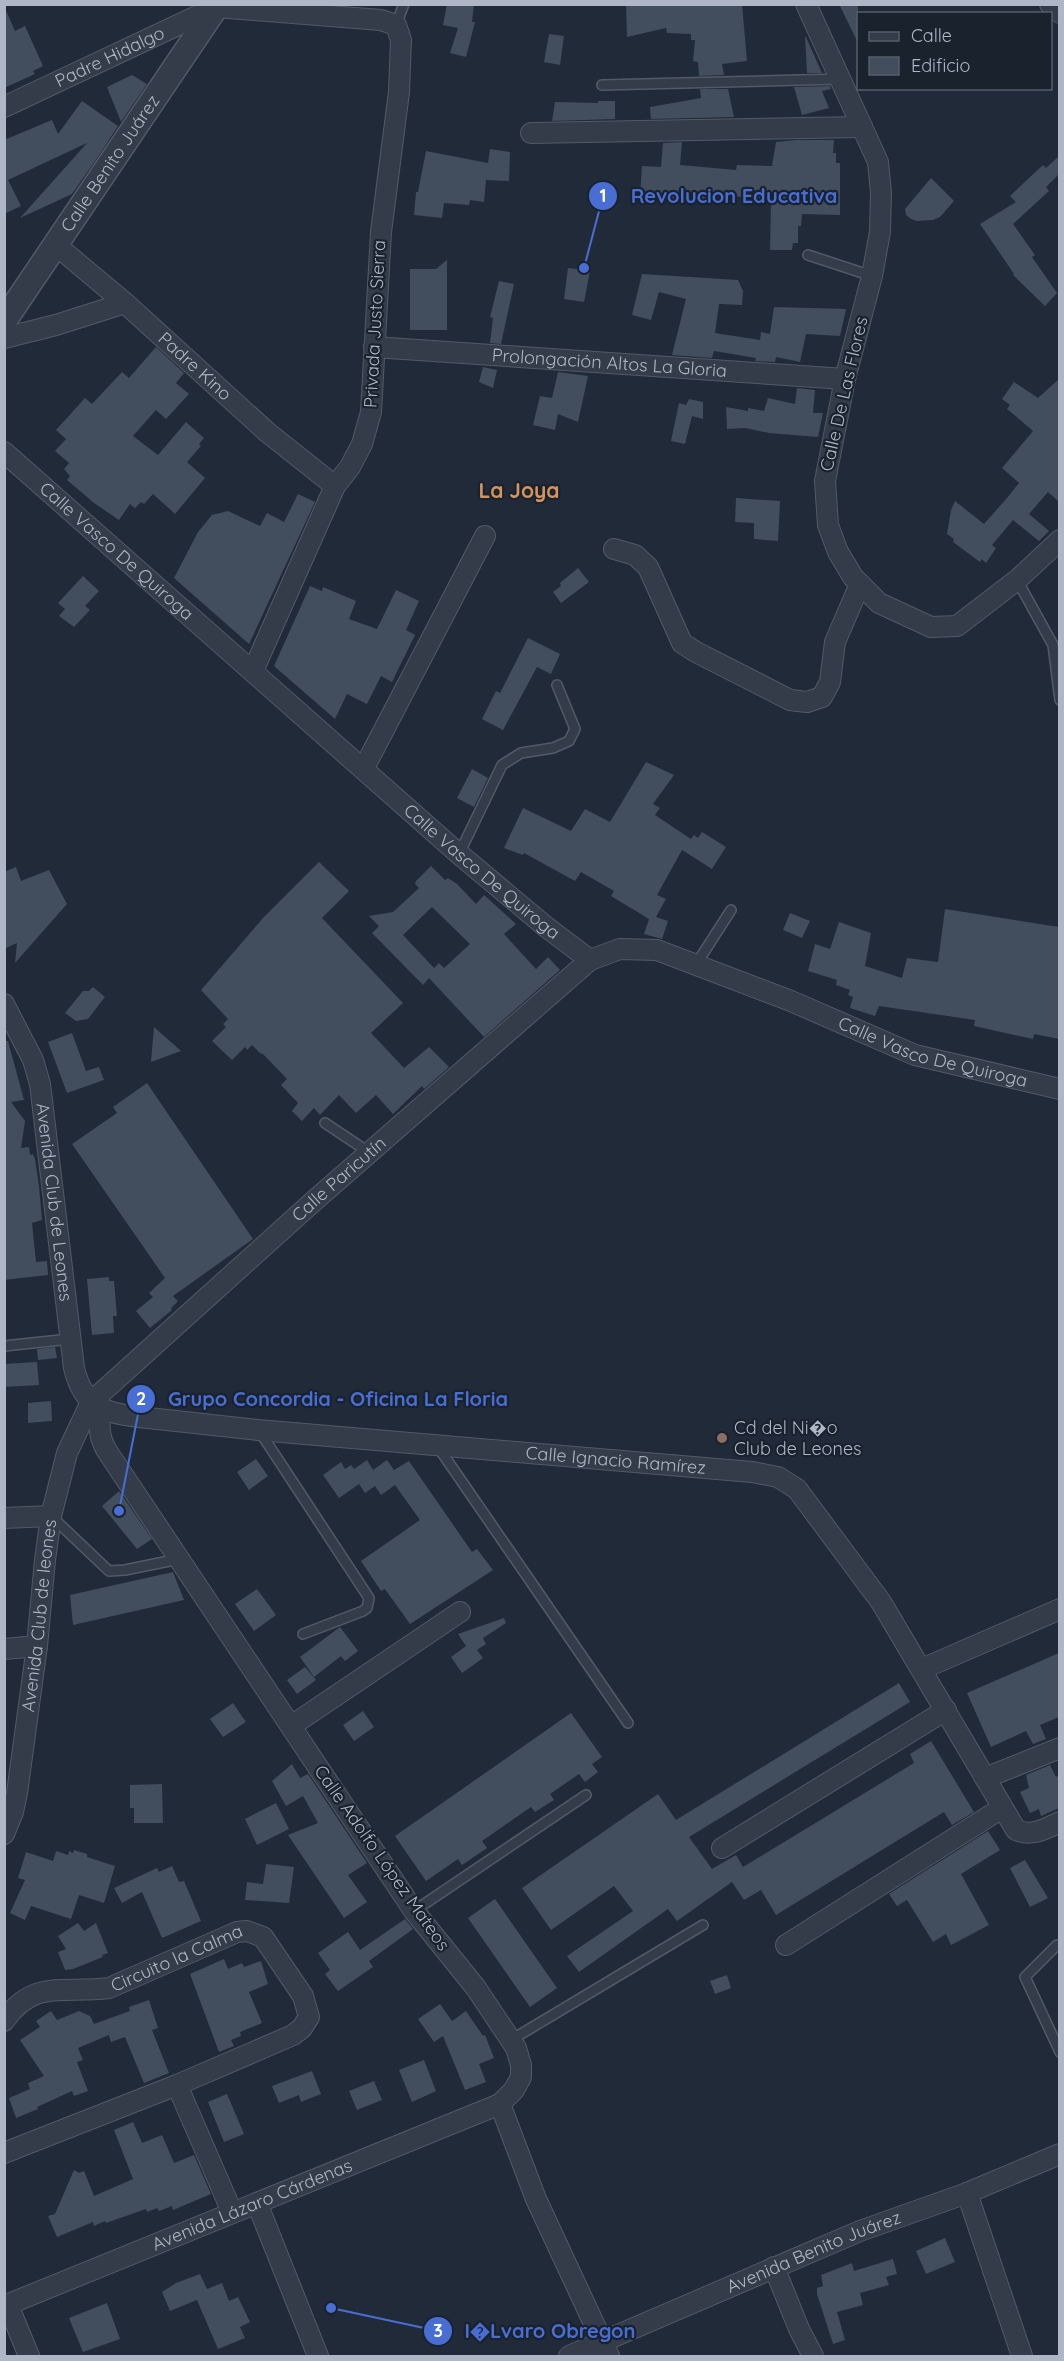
<svg xmlns="http://www.w3.org/2000/svg" width="1064" height="2361" font-family="Quicksand,sans-serif">
  <style>
    .building { fill: #424d5e; fill-rule: evenodd }
    .lines { fill: none; stroke-linecap: round; stroke-linejoin: round }
    .service-casing { stroke: #525a67; stroke-width: 12 }
    .minor-casing { stroke: #525a67; stroke-width: 22 }
    .tertiary-casing { stroke: #525a67; stroke-width: 27 }
    .service { stroke: #353c49; stroke-width: 9 }
    .minor { stroke: #353c49; stroke-width: 20 }
    .tertiary { stroke: #353c49; stroke-width: 24 }
    .education-dot { fill: #8d6e63; stroke: #1a222e; stroke-width: 2 }
    .labels { text-anchor: middle; stroke-width: 4.5; stroke-linejoin: round; paint-order: stroke }
    .street-label { font-size: 18px; fill: #afb7c6; stroke: #1a222e }
    .poi-label { font-size: 18px; fill: #afb7c6; stroke: #1a222e; text-anchor: start }
    .quarter-label { font-size: 21px; font-weight: bold; fill: #d3955d; stroke: #1a222e }
    .leader { fill: none; stroke: #496ed3; stroke-width: 2 }
    .callout-dot { fill: #496ed3; stroke: #1a222e; stroke-width: 2 }
    .mark-label { font-size: 18px; text-anchor: middle; font-weight: bold; fill: #fff }
    .callout-label { font-size: 20px; text-anchor: middle; font-weight: bold; fill: #496ed3; stroke: #1a222e; stroke-width: 4.5; stroke-linejoin: round; paint-order: stroke }
  </style>
  <rect width="100%" height="100%" fill="#212a39"/>
  <path class="building" d="M447 4H474L472 22H475L466 57 450 53 458 28 443 25Z
    M626 4H742L747 61 722 64 724 75 699 76 698 62 693 61 695 40H691V34L667 33 666 28 627 37Z
    M839 4H858V43Z
    M4 6 15 31 25 26 43 66 33 71 35 74 4 88Z
    M549 34 564 36 560 65 544 62Z
    M805 37H806L822 73H807Z
    M132 75 147 84 121 122 107 87Z
    M830 86 831 89 822 91 829 108 802 115 794 87Z
    M700 89H728L734 117 651 119 650 107 701 98Z
    M82 101 118 126 100 154 72 194 20 218 87 143 8 180 21 206 4 214V140L52 120 58 134Z
    M598 101H615V119L552 121 555 102 598 103Z
    M796 140H834L833 153H836V163H840V215L802 214 801 226H798V243H793L792 250H770L771 199 717 195 716 201H704L640 197 642 166 661 167 663 143 682 142 680 165 736 170 737 165 772 166 776 142Z
    M490 149 510 152 509 181 486 180 484 202 470 200 469 205 444 203 442 218 414 215 416 192H418L426 151 488 163Z
    M1059 156V174L1046 187 1049 191 1013 224 1035 255 1032 257 1057 293 1045 306 1013 275 1014 274 980 224 1016 202 1010 196 1043 165 1046 168Z
    M931 178 954 201 940 217 933 220 917 221 911 219 906 215 905 209Z
    M447 260V330H410V269H436Z
    M568 268 590 271 584 302 564 299Z
    M642 274 738 280 743 291 742 305 719 304 715 333 760 340 761 332 770 334 774 307 846 309 840 336 806 334 800 362 776 357 775 362 755 361 756 358 714 351 712 358 672 355 686 299 659 292 651 320 632 315Z
    M499 281 514 284 501 344 490 343 493 318 490 317Z
    M156 347 184 373 176 383 189 394 166 419 156 410 133 436 158 455 186 422 204 438 199 444 201 446 187 462 205 478 175 514 153 494 144 504 141 502 135 508 130 504 119 520 94 503 67 480 70 476 64 469 69 463 55 451 66 439 56 430 85 398 92 404 122 372 129 378Z
    M483 367 497 370 493 388 479 382Z
    M558 372 588 376 578 422 558 414 555 430 533 425 540 396 552 398Z
    M1059 379V502L1048 492 1029 514 1049 531 1039 541 1013 520 992 545 996 548 986 563 982 559 980 562 953 542 954 539 947 534 951 510 955 501 984 524 1007 498 1019 483 1002 468 1033 431 1007 409 1010 405 1002 399 1014 382 1038 398Z
    M797 388 815 390 813 413H823L818 437 769 433 745 428 727 429 726 407 748 411V408L764 411 768 398 795 404Z
    M689 399 703 402V419L692 416 685 444 671 441 679 403 686 405Z
    M298 494 315 502 249 644 174 578 198 532 212 515 228 511 260 526 267 513 284 522Z
    M736 498 780 501 778 541 754 539V523L735 522Z
    M578 568 589 582 561 603 553 592 561 586 560 583Z
    M83 576 99 591 85 606 90 610 74 627 59 616 65 609 58 603Z
    M310 586 322 591 323 587 356 601 349 619 377 629 396 590 419 601 406 630 415 635 392 682 381 676 367 704 347 694 335 719 274 666Z
    M528 638 560 654 551 674 537 667 503 730 482 719 496 691 500 693Z
    M646 762 674 775 653 804 660 808 655 815 691 839 694 835 698 838 702 832 726 847 712 869 682 850 657 895 666 899 656 917 668 921 662 939 644 934 649 919 611 896 614 891 581 872 575 881 524 853 523 855 504 848 523 808 571 831 585 809 610 822Z
    M472 769 488 778 474 807 457 798Z
    M319 862 349 891 322 918 403 1003 371 1033 404 1068 429 1047 449 1067 424 1089 422 1086 393 1114 376 1095 356 1113 339 1095 320 1115 314 1108 302 1121 292 1111 298 1103 281 1085 287 1079 262 1053 261 1054 252 1045 247 1050 245 1047 232 1060 212 1041 226 1027 223 1024 228 1019 201 990 263 918Z
    M431 866 445 880 448 878 457 884 476 904 484 895 516 924 504 934 536 969 548 957 560 970 484 1037 429 978 423 985 372 933 379 926 369 916 393 912 419 888 415 884 416 881ZM432 907 470 944 444 968 439 963 434 968 403 935Z
    M16 867 21 881 49 870 67 904 15 963 17 943 4 949V872Z
    M945 909 1059 927V1039L1034 1034 1033 1039 974 1026 975 1020 879 1006 875 1016 850 1008 853 997 848 995 850 990 836 985 837 980 808 971 815 944 830 949 839 922 871 933 865 966 902 978 907 958 938 962Z
    M790 913 810 921 802 938 783 930Z
    M93 987 105 997 88 1019 76 1021 65 1013 83 991H89Z
    M154 1027 181 1051 151 1062Z
    M72 1033 86 1071 99 1067 104 1080 67 1093 48 1042Z
    M4 1041H8L24 1100 11 1102 25 1121 21 1148 29 1147 30 1155 33 1154 35 1159 39 1186 42 1220 32 1223 36 1262 47 1261 48 1275 4 1280Z
    M147 1083 253 1239 173 1296 178 1301 171 1308 172 1310 150 1328 136 1311 153 1297 149 1293 165 1278 72 1144 117 1113 113 1107Z
    M109 1277V1281H114L117 1316H113L114 1333 92 1335 87 1279Z
    M55 1347 57 1358 38 1360 37 1349Z
    M37 1362 39 1385 4 1387V1364Z
    M51 1401 52 1421 28 1423V1403Z
    M256 1459 268 1476 249 1490 237 1472Z
    M367 1460 373 1470 387 1460 394 1470 409 1461 472 1552 477 1549 493 1570 410 1624 385 1589 381 1591 361 1561 420 1520 395 1485 381 1495 375 1486 365 1493 359 1484 339 1498 323 1475 341 1462 345 1469 351 1465 354 1469Z
    M119 1491 152 1539 137 1549 102 1506Z
    M173 1572 184 1600 73 1625 70 1595Z
    M257 1589 276 1615 254 1631 235 1604Z
    M504 1618 506 1623 483 1638 486 1644 477 1650 483 1658 462 1673 451 1657 466 1646 458 1634Z
    M340 1627 358 1651 345 1661 341 1656 314 1677 300 1657Z
    M1059 1653V1717L1040 1725 1046 1739 1033 1744 1026 1731 991 1747 967 1693Z
    M305 1667 316 1680 297 1694 287 1680Z
    M899 1683 910 1702 689 1837 712 1869 736 1855 743 1867 914 1763 910 1754 931 1741 974 1812 952 1825 944 1812 776 1915 761 1890 744 1900 732 1882 677 1921 668 1909 579 1972 567 1956 633 1911 614 1886 551 1930 522 1888 658 1794 676 1820Z
    M233 1703 246 1722 223 1737 210 1719Z
    M363 1711 374 1727 354 1741 343 1725Z
    M571 1713 602 1757 592 1764 598 1772 585 1782 579 1774 550 1794 554 1800 535 1812 531 1807 482 1841 487 1848 462 1865 458 1859 426 1881 395 1836Z
    M292 1764 300 1778 308 1774 367 1863 348 1875 367 1902 344 1918 288 1835 318 1823 303 1796 286 1806 272 1781Z
    M1050 1765 1056 1777 1059 1775V1808L1041 1816 1039 1809 1030 1813 1020 1792 1029 1788 1026 1775Z
    M162 1784 163 1823H134V1808H130V1785Z
    M276 1803 289 1829 257 1845 245 1819Z
    M988 1831 1000 1850 961 1874 989 1925 951 1945 946 1934 933 1942 907 1900 897 1906 889 1894Z
    M74 1850 87 1854V1857L115 1866 104 1903 79 1895 71 1919 31 1906 25 1920 10 1913 25 1880 18 1878 26 1852 53 1861 56 1851 68 1855 69 1851 73 1853Z
    M1025 1860 1048 1898 1030 1907 1010 1868Z
    M266 1864 294 1867 289 1903 245 1900 247 1882 263 1884Z
    M172 1866 179 1882 184 1881 201 1921 162 1938 142 1892 122 1903 114 1888 157 1868 159 1872Z
    M495 1899 557 1988 530 2007 468 1918Z
    M405 1919 413 1929 369 1961 373 1967 338 1991 325 1974 330 1970 318 1953 348 1932 360 1950Z
    M78 1923 84 1931 96 1923 108 1953 102 1955 103 1957 73 1969 65 1970 58 1952 66 1949 58 1936Z
    M224 1959 228 1969 242 1963 244 1967 261 1961 268 1984 249 1992 262 2023 240 2032 241 2036 231 2040 234 2046 219 2052 190 1974Z
    M727 1975 731 1988 715 1994 710 1981Z
    M149 2000 158 2028 152 2030 169 2073 144 2083 125 2037 111 2042 109 2035 78 2048 83 2060 77 2062 88 2091 74 2096 72 2091 37 2107 38 2109 16 2118 9 2098 30 2089 28 2083 44 2076 20 2040 40 2027 36 2021 51 2011 57 2020 79 2011 90 2016 94 2024 130 2011 129 2007Z
    M440 2004 452 2021 466 2011 483 2036 485 2035 494 2058 479 2064 486 2082 465 2090 443 2036 434 2042 418 2019Z
    M424 2060 436 2091 412 2102 399 2070Z
    M312 2071 321 2094 301 2102 299 2095 279 2103 272 2086Z
    M374 2081 382 2100 357 2110 349 2091Z
    M227 2094 244 2134 224 2142 208 2102Z
    M133 2122 142 2143 162 2135 174 2163 194 2155 211 2194 173 2210 172 2206 159 2211 157 2208 147 2212 146 2209 106 2223 105 2221 94 2226 93 2222 57 2237 48 2216 55 2214 74 2170 79 2173 84 2171 94 2196 133 2179 114 2130Z
    M945 2238 955 2262 926 2274 916 2251Z
    M893 2259 897 2274 886 2277 889 2285 860 2293 863 2305 837 2312 845 2340 833 2344 817 2294V2288L823 2286 821 2275 852 2263 854 2271Z
    M200 2274 207 2289 222 2283 229 2301 238 2297 250 2322 240 2327 245 2338 218 2349 197 2300 170 2311 162 2292 176 2283Z
    M107 2303 120 2339 83 2352 69 2318Z"/>
  <g class="lines">
    <g class="service-casing">
      <path id="service" d="M396 25 404 4
        M602 85 839 79
        M808 255 872 276
        M1017 580 1053 645 1060 700
        M459 854 502 765 521 753 553 748 569 741 575 729 557 685
        M695 966 731 910
        M325 1123 370 1153
        M4 1346 70 1339
        M260 1432 369 1598 367 1608 363 1611 303 1634
        M438 1447 628 1723
        M51 1516 109 1571 125 1570 179 1559
        M414 1911 586 1795
        M1057 1945 1025 1977 1060 2052
        M511 2040 703 1925"/>
    </g>
    <g class="minor-casing">
      <g id="minor">
        <path d="M806 4 878 162 881 193 880 232 872 276 845 379 825 481 828 525 838 552 853 577 879 603 931 627 957 626 1017 580 1060 540"/>
        <path d="M1050 4 1060 13"/>
        <path id="s1" d="M4 107 216 7 381 20 396 25 401 40 399 92 381 232 371 412 362 444 350 467 335 486 253 671"/>
        <path d="M531 133 862 127"/>
        <path id="s2" d="M57 246 125 303 267 432 335 486"/>
        <path d="M4 338 56 325 125 303"/>
        <path id="s3" d="M374 347 845 379"/>
        <path id="s4" d="M4 452 459 854 545 926 590 960"/>
        <path d="M614 549 635 555 648 567 682 643 696 652 790 700 807 702 822 697 830 682 835 642 860 584"/>
        <path d="M364 768 485 536"/>
        <path id="s5" d="M4 1004 33 1060 40 1084 74 1368C83 1406 103 1413 139 1417L258 1430 752 1472 778 1477 797 1489 881 1602 1016 1830C1032 1837 1045 1829 1060 1822"/>
        <path d="M4 1518 51 1516"/>
        <path d="M4 1649 37 1646"/>
        <path d="M922 1669 1060 1609"/>
        <path d="M291 1726 460 1612"/>
        <path d="M985 1778 1060 1748"/>
        <path id="s6" d="M4 1834 13 1812 17 1793 37 1646 45 1560 51 1516 67 1453 91 1402 315 1200 590 960 620 949 657 950 791 1001 915 1055 1060 1089"/>
        <path d="M722 1848 946 1710"/>
        <path d="M786 1945 1002 1808"/>
        <path id="s7" d="M4 2021C34 1978 63 1994 109 1988L237 1932 247 1931 263 1937 303 1996 309 2017 302 2028 293 2035 177 2085 4 2153"/>
        <path d="M177 2085 232 2212"/>
        <path d="M500 2104 536 2199 609 2356"/>
        <path d="M967 2193 1022 2356"/>
        <path d="M257 2203 318 2356"/>
        <path d="M774 2267 799 2329 813 2356"/>
        <path d="M8 2305 29 2356"/>
        <path id="s8" d="M4 2306 500 2104 514 2090 521 2077V2065L516 2048 476 1988 414 1911 107 1451C98 1436 99 1425 101 1409"/>
        <path id="s9" d="M569 2356 860 2231 967 2193 1060 2154"/>
      </g>
    </g>
    <g class="tertiary-casing">
      <g id="tertiary">
        <path id="s10" d="M4 321 218 4"/>
      </g>
    </g>
    <use href="#service" class="service"/>
    <use href="#minor" class="minor"/>
    <use href="#tertiary" class="tertiary"/>
  </g>
  <circle class="education-dot" cx="722" cy="1438" r="6"/>
  <g class="labels">
    <g class="street-label">
      <text dy="6" stroke="none"><textPath href="#s1" startOffset="117">Padre Hidalgo</textPath></text>
      <text dy="6" stroke="none"><textPath href="#s10" startOffset="190">Calle Benito Juárez</textPath></text>
      <text transform="translate(375 324) rotate(-87)" y="6">Privada Justo Sierra</text>
      <text dy="6" stroke="none"><textPath href="#s3" startOffset="236">Prolongación Altos La Gloria</textPath></text>
      <text dy="6" stroke="none"><textPath href="#s2" startOffset="183">Padre Kino</textPath></text>
      <text transform="translate(844 394) rotate(-77)" y="6">Calle De Las Flores</text>
      <text dy="6" stroke="none"><textPath href="#s4" startOffset="150">Calle Vasco De Quiroga</textPath></text>
      <text dy="6" stroke="none"><textPath href="#s4" startOffset="636">Calle Vasco De Quiroga</textPath></text>
      <text dy="6" stroke="none"><textPath href="#s6" startOffset="1474">Calle Vasco De Quiroga</textPath></text>
      <text dy="6" stroke="none"><textPath href="#s6" startOffset="777">Calle Paricutín</textPath></text>
      <text dy="6" stroke="none"><textPath href="#s5" startOffset="207">Avenida Club de Leones</textPath></text>
      <text dy="6" stroke="none"><textPath href="#s5" startOffset="942">Calle Ignacio Ramírez</textPath></text>
      <text dy="6" stroke="none"><textPath href="#s6" startOffset="222">Avenida Club de leones</textPath></text>
      <text transform="translate(382 1858) rotate(55)" y="6">Calle Adolfo López Mateos</text>
      <text dy="6" stroke="none"><textPath href="#s7" startOffset="190">Circuito la Calma</textPath></text>
      <text dy="6" stroke="none"><textPath href="#s8" startOffset="268">Avenida Lázaro Cárdenas</textPath></text>
      <text dy="6" stroke="none"><textPath href="#s9" startOffset="266">Avenida Benito Juárez</textPath></text>
    </g>
    <g class="poi-label">
      <text x="734" y="1434">Cd del Ni�o<tspan x="734" dy="21">Club de Leones</tspan></text>
    </g>
    <g class="quarter-label">
      <text x="519" y="498">La Joya</text>
    </g>
  </g>
  <path class="leader" d="M584 268L603 196M119 1511L141 1399M331 2308L438 2331"/>
  <g class="callout-dot">
    <circle cx="584" cy="268" r="6"/>
    <circle cx="119" cy="1511" r="6"/>
    <circle cx="331" cy="2308" r="6"/>
    <circle cx="603" cy="196" r="15"/>
    <circle cx="141" cy="1399" r="15"/>
    <circle cx="438" cy="2331" r="15"/>
  </g>
  <g class="mark-label">
    <text x="603" y="202">1</text>
    <text x="141" y="1405">2</text>
    <text x="438" y="2337">3</text>
  </g>
  <g class="callout-label">
    <text x="734" y="203">Revolucion Educativa</text>
    <text x="338" y="1406">Grupo Concordia - Oficina La Floria</text>
    <text x="550" y="2338">I�Lvaro Obregon</text>
  </g>
  <rect width="1064" height="2361" fill="none" stroke="#afb7c6" stroke-width="12"/>
  <rect x="857" y="12" width="195" height="78" fill="#1a222e" stroke="#565e6b" stroke-width="1.5"/>
  <rect x="869" y="32" width="30" height="9" fill="#353c49" stroke="#565e6b" stroke-width="1.5"/>
  <text x="911" y="42" font-size="18" fill="#afb7c6">Calle</text>
  <rect x="869" y="57" width="30" height="18" fill="#424d5e" stroke="#565e6b" stroke-width="1.5"/>
  <text x="911" y="72" font-size="18" fill="#afb7c6">Edificio</text>
</svg>
